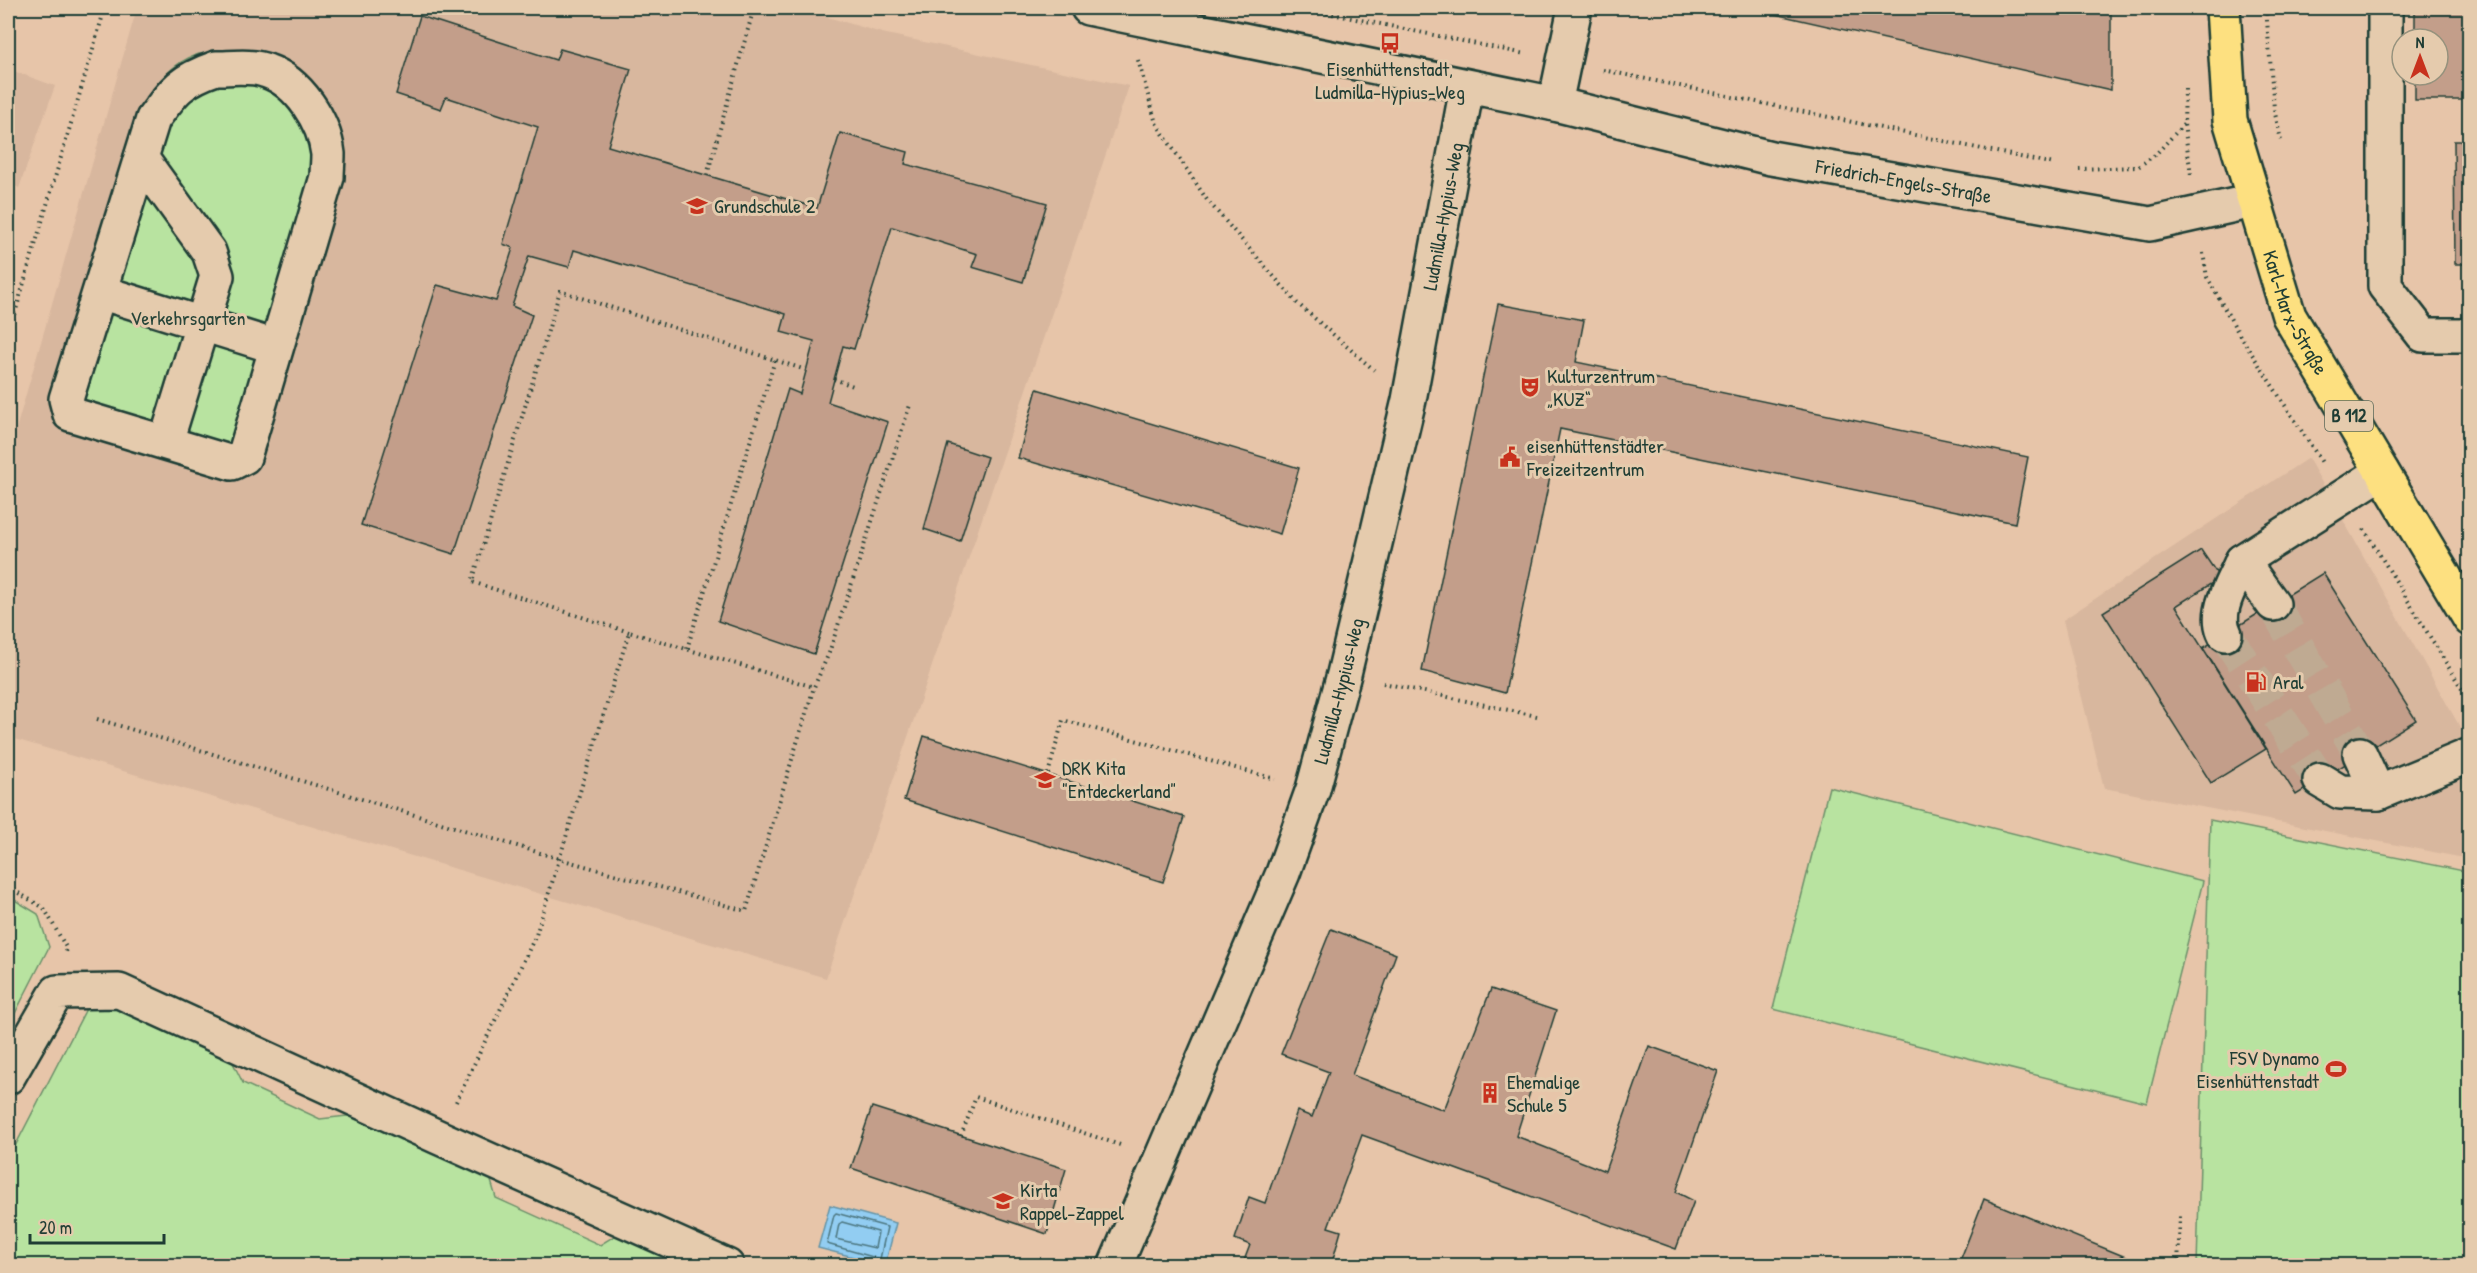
<svg xmlns="http://www.w3.org/2000/svg" width="2477" height="1273" font-family="'Patrick Hand',sans-serif">
  <style>
    .built { fill: #d8b79e }
    .green { fill: #b8e3a0; stroke: #6c906a; stroke-width: 1.5 }
    .water { fill: #92cdf2; stroke: #6493a6; stroke-width: 1.5 }
    .lines { fill: none; stroke-linecap: round; stroke-linejoin: round }
    .shore { stroke: #4d7780; stroke-width: 1.5 }
    .building { fill: #c39e8a; stroke: #1f3d34; stroke-width: 1.5 }
    .minor-tunnel { stroke: #bfaa92; stroke-width: 33; stroke-dasharray: 33 16; stroke-linecap: butt }
    .minor-casing { stroke: #1f3d34; stroke-width: 38 }
    .major-casing { stroke: #1f3d34; stroke-width: 38 }
    .path { stroke: #1f3d34; stroke-width: 4; stroke-dasharray: 1.5 4.5; stroke-linecap: butt }
    .minor { stroke: #e5cbad; stroke-width: 33 }
    .major { stroke: #fde080; stroke-width: 33 }
    .labels { text-anchor: middle; stroke-width: 6; stroke-linejoin: round; paint-order: stroke }
    .shield { fill: #e5cbad; stroke: #5a6858; stroke-width: 1.5 }
    .shield-label { font-size: 18px; font-weight: bold; fill: #1f3d34 }
    .poi-label { font-size: 20px; fill: #1f3d34; stroke: #e5cbad; text-anchor: start }
    .street-label { font-size: 20px; fill: #1f3d34; stroke: #e5cbad }
    .park-label { font-size: 20px; fill: #274539; stroke: #e5cbad }
  </style>
  <rect width="100%" height="100%" fill="#e7c5a9"/>
  <filter id="ink" filterUnits="userSpaceOnUse"><feTurbulence type="fractalNoise" baseFrequency=".0167" numOctaves="2"/><feDisplacementMap in="SourceGraphic" scale="12" xChannelSelector="R" yChannelSelector="G"/><feConvolveMatrix kernelMatrix="1 2 1 2 8 2 1 2 1" color-interpolation-filters="sRGB"/></filter>
  <g filter="url(#ink)">
    <path class="built" d="M137 8H797L882 33 1129 86 826 978 8 737V457Z
      M8 69 55 86 19 188 8 183Z
      M2308 458 2469 743V859L2104 788 2063 620Z"/>
    <path class="green" d="M232 52 333 137 256 462 55 397 139 110C154 87 171 62 199 54 210 52 222 52 232 52Z
      M1829 787 2203 881 2147 1103 1773 1009Z
      M2210 820 2469 872V1265H2197Z
      M8 896 38 914 49 947 8 1027Z
      M88 1005 122 1006 231 1059 243 1083 320 1119 356 1115 489 1174 496 1198 600 1245 619 1233 690 1265H8V1160Z"/>
    <path class="water" d="M830 1205 896 1223 885 1265 818 1248Z"/>
    <g class="lines">
      <path class="shore" d="M836 1213 887 1227 880 1259 827 1244 834 1215Z
        M842 1222 878 1232 875 1248 836 1239 839 1224Z"/>
    </g>
    <path class="building" d="M1748 8H2111V90Z
      M2415 8H2470V100H2415V75H2438V39H2415Z
      M420 16 556 60 560 49 631 69 608 146 817 208 840 133 908 152 905 164 1047 203 1023 282 972 267 977 254 892 227 854 349 843 346 828 402 888 422 814 654 718 621 788 389 800 394 814 341 781 332 786 314 574 250 569 267 529 256 512 306 532 315 454 554 361 525 437 285 496 301 513 248 503 244 538 127 446 97 441 109 396 94Z
      M2454 141H2470V264H2455Z
      M1498 304 1584 320 1576 362 2028 457 2015 523 1560 429 1505 693 1422 671Z
      M1037 389 1299 468 1280 534 1018 458Z
      M948 444 987 457 960 541 924 529Z
      M2201 550 2220 578 2176 606 2266 749 2211 783 2103 612Z
      M2323 573 2416 720 2296 795 2203 648Z
      M924 736 1184 817 1163 882 904 800Z
      M1331 929 1396 954 1352 1075 1444 1110 1491 989 1556 1011 1516 1136 1605 1171 1649 1046 1718 1071 1676 1192 1694 1201 1676 1249 1362 1135 1328 1227 1341 1231 1331 1266 1311 1263 1310 1266H1242L1250 1245 1235 1239 1249 1197 1265 1203 1297 1111 1312 1117 1329 1072 1281 1054Z
      M872 1107 1066 1169 1047 1234 851 1168Z
      M1984 1199 2133 1260 2130 1266H1958Z"/>
    <g class="lines">
      <path class="minor-tunnel" d="M2273 604 2360 754
        M2225 634 2320 780"/>
      <g class="minor-casing">
        <g id="minor">
          <path id="s1" d="M1088 8 1555 104 1771 158 2150 224 2253 201"/>
          <path d="M2385 8V286L2423 335H2470"/>
          <path d="M216 68C231 68 253 65 267 71 299 82 324 121 328 154 328 162 327 170 327 177L244 457 232 463 70 414 66 399 153 119C174 90 181 80 216 68Z"/>
          <path d="M1555 104 1575 8"/>
          <path d="M141 158 209 252 217 276 166 442"/>
          <path d="M100 292 276 347"/>
          <path d="M2273 604 2242 561 2382 472"/>
          <path d="M2225 634C2213 611 2233 583 2242 561"/>
          <path d="M2360 754 2378 793 2470 755"/>
          <path d="M2320 780 2340 792 2378 793"/>
          <path d="M8 1077 57 992 119 991 438 1137 727 1266"/>
          <path id="s2" d="M1115 1266 1283 873 1313 789 1344 674 1409 400 1467 87"/>
        </g>
      </g>
      <g class="major-casing">
        <g id="major">
          <path id="s3" d="M2223 8 2230 120 2289 316 2470 619"/>
        </g>
      </g>
      <path class="path" d="M1303 8 1525 54
        M2266 8 2274 109 2281 140
        M1138 60 1156 123 1207 200 1297 303 1374 370
        M1603 70 2054 164
        M2185 89 2184 124 2191 175
        M2079 169 2138 167 2156 154 2184 124
        M707 175 754 8
        M2203 253 2207 277 2239 334 2323 464
        M8 337 105 8
        M834 379 853 386
        M2364 529 2470 702
        M629 632 472 582 560 291 806 370
        M687 649 775 360
        M1383 683 1541 717
        M97 719 560 859 746 911 814 687
        M1048 774 1063 720 1275 779
        M8 887 44 908 67 949 66 952
        M456 1102 536 935 629 632 814 687 829 653 910 405
        M961 1136 976 1097 1123 1146
        M2178 1266 2180 1216"/>
      <use href="#minor" class="minor"/>
      <use href="#major" class="major"/>
    </g>
  </g>
  <defs>
    <g id="bus-bare" transform="scale(1.62)"><path d="M-5-6H5V4H4V6H2V4H-2V6H-4V4H-5ZM-3.5-4V0h7V-4ZM-3.5 1.2v1.5H-2V1.2ZM2 1.2v1.5H3.5V1.2Z" fill="#c8321e" stroke="#e5cbad" stroke-width="2.5" paint-order="stroke"/></g>
    <g id="school-bare" transform="scale(1.62)"><path d="M0-5L7-2L0 1L-7-2ZM-4 1L0 2.5L4 1V4Q0 6-4 4Z" fill="#c8321e" stroke="#e5cbad" stroke-width="2.5" paint-order="stroke"/></g>
    <g id="theatre-bare" transform="scale(1.62)"><path d="M-5-5.5Q0-4 5-5.5V0Q5 5 0 6Q-5 5-5 0ZM-3.3-2.5H-1v1.5H-3.3ZM1-2.5H3.3v1.5H1ZM-2.8 1Q0 5.5 2.8 1Z" fill="#c8321e" stroke="#e5cbad" stroke-width="2.5" paint-order="stroke"/></g>
    <g id="civic-bare" transform="scale(1.62)"><path d="M-.6-6.5H3V-4.5H.6V-3L4-1V1h2V6H-6V1h2V-1L-.6-3ZM-1.2 2.5V6h2.4V2.5Z" fill="#c8321e" stroke="#e5cbad" stroke-width="2.5" paint-order="stroke"/></g>
    <g id="fuel-bare" transform="scale(1.62)"><path d="M-5.5-6h7V0h2V4h1.3V-2.5L3-4.5l.8-.8L6-3V5H2.5V1h-1V6h-7ZM-4.2-4.7v3.2H.2V-4.7Z" fill="#c8321e" stroke="#e5cbad" stroke-width="2.5" paint-order="stroke"/></g>
    <g id="stadium-bare" transform="scale(1.62)"><path d="M0-5a6.5 5 0 1 0 0 10a6.5 5 0 1 0 0-10ZM-3.5-1.8h7v3.6h-7Z" fill="#c8321e" stroke="#e5cbad" stroke-width="2.5" paint-order="stroke"/></g>
    <g id="building-bare" transform="scale(1.62)"><path d="M-4-6H4V6H1V3H-1V6H-4ZM-2.5-4.3h1.7v1.8h-1.7ZM.8-4.3h1.7v1.8H.8ZM-2.5-1h1.7V.8h-1.7ZM.8-1h1.7V.8H.8Z" fill="#c8321e" stroke="#e5cbad" stroke-width="2.5" paint-order="stroke"/></g>
  </defs>
  <g fill-rule="evenodd">
    <use href="#bus-bare" x="1390" y="43"/>
    <use href="#school-bare" x="697" y="206"/>
    <use href="#theatre-bare" x="1530" y="387"/>
    <use href="#civic-bare" x="1510" y="457"/>
    <use href="#fuel-bare" x="2256" y="682"/>
    <use href="#school-bare" x="1045" y="780"/>
    <use href="#stadium-bare" x="2336" y="1069"/>
    <use href="#building-bare" x="1490" y="1093"/>
    <use href="#school-bare" x="1003" y="1201"/>
  </g>
  <g class="labels">
    <rect class="shield" x="2325" y="401" width="48" height="30" rx="4.5"/>
    <g class="shield-label">
      <text x="2349" y="422">B 112</text>
    </g>
    <g class="poi-label">
      <text x="1390" y="76" text-anchor="middle">Eisenhüttenstadt,<tspan x="1390" dy="23">Ludmilla-Hypius-Weg</tspan></text>
      <text x="714" y="213">Grundschule 2</text>
      <text x="1547" y="383">Kulturzentrum<tspan x="1547" dy="23">„KUZ“</tspan></text>
      <text x="1527" y="453">eisenhüttenstädter<tspan x="1527" dy="23">Freizeitzentrum</tspan></text>
      <text x="2273" y="689">Aral</text>
      <text x="1062" y="775">DRK Kita<tspan x="1062" dy="23">"Entdeckerland"</tspan></text>
      <text x="2319" y="1065" text-anchor="end">FSV Dynamo<tspan x="2319" dy="23">Eisenhüttenstadt</tspan></text>
      <text x="1507" y="1089">Ehemalige<tspan x="1507" dy="23">Schule 5</tspan></text>
      <text x="1020" y="1197">Kirta<tspan x="1020" dy="23">Rappel-Zappel</tspan></text>
    </g>
    <g class="street-label">
      <text dy="7" stroke="none"><textPath href="#s1" startOffset="834">Friedrich-Engels-Straße</textPath></text>
      <text dy="7" stroke="none"><textPath href="#s2" startOffset="1104">Ludmilla-Hypius-Weg</textPath></text>
      <text dy="7" stroke="none"><textPath href="#s3" startOffset="316">Karl-Marx-Straße</textPath></text>
      <text dy="7" stroke="none"><textPath href="#s2" startOffset="618">Ludmilla-Hypius-Weg</textPath></text>
    </g>
    <g class="park-label">
      <text x="188" y="325">Verkehrsgarten</text>
    </g>
  </g>
  <rect width="2477" height="1273" fill="none" stroke="#e5cbad" stroke-width="30"/>
  <rect x="15" y="15" width="2447" height="1243" fill="none" stroke="#1f3d34" stroke-width="2" filter="url(#ink)"/>
  <g transform="translate(2420 57)"><circle r="28" fill="#e5cbad" stroke="#96927d" stroke-width="1.5"/>
  <path d="M0-4.5L10 22L0 15L-10 22Z" fill="#c8321e"/>
  <text y="-9" font-size="16" font-weight="bold" text-anchor="middle" fill="#1f3d34">N</text>
  </g>
  <path d="M30 1234v9h134v-9" fill="none" stroke="#1f3d34" stroke-width="3"/>
  <text x="39" y="1234" font-size="18" fill="#1f3d34" stroke="#e5cbad" stroke-width="4.5" paint-order="stroke">20 m</text>
</svg>
